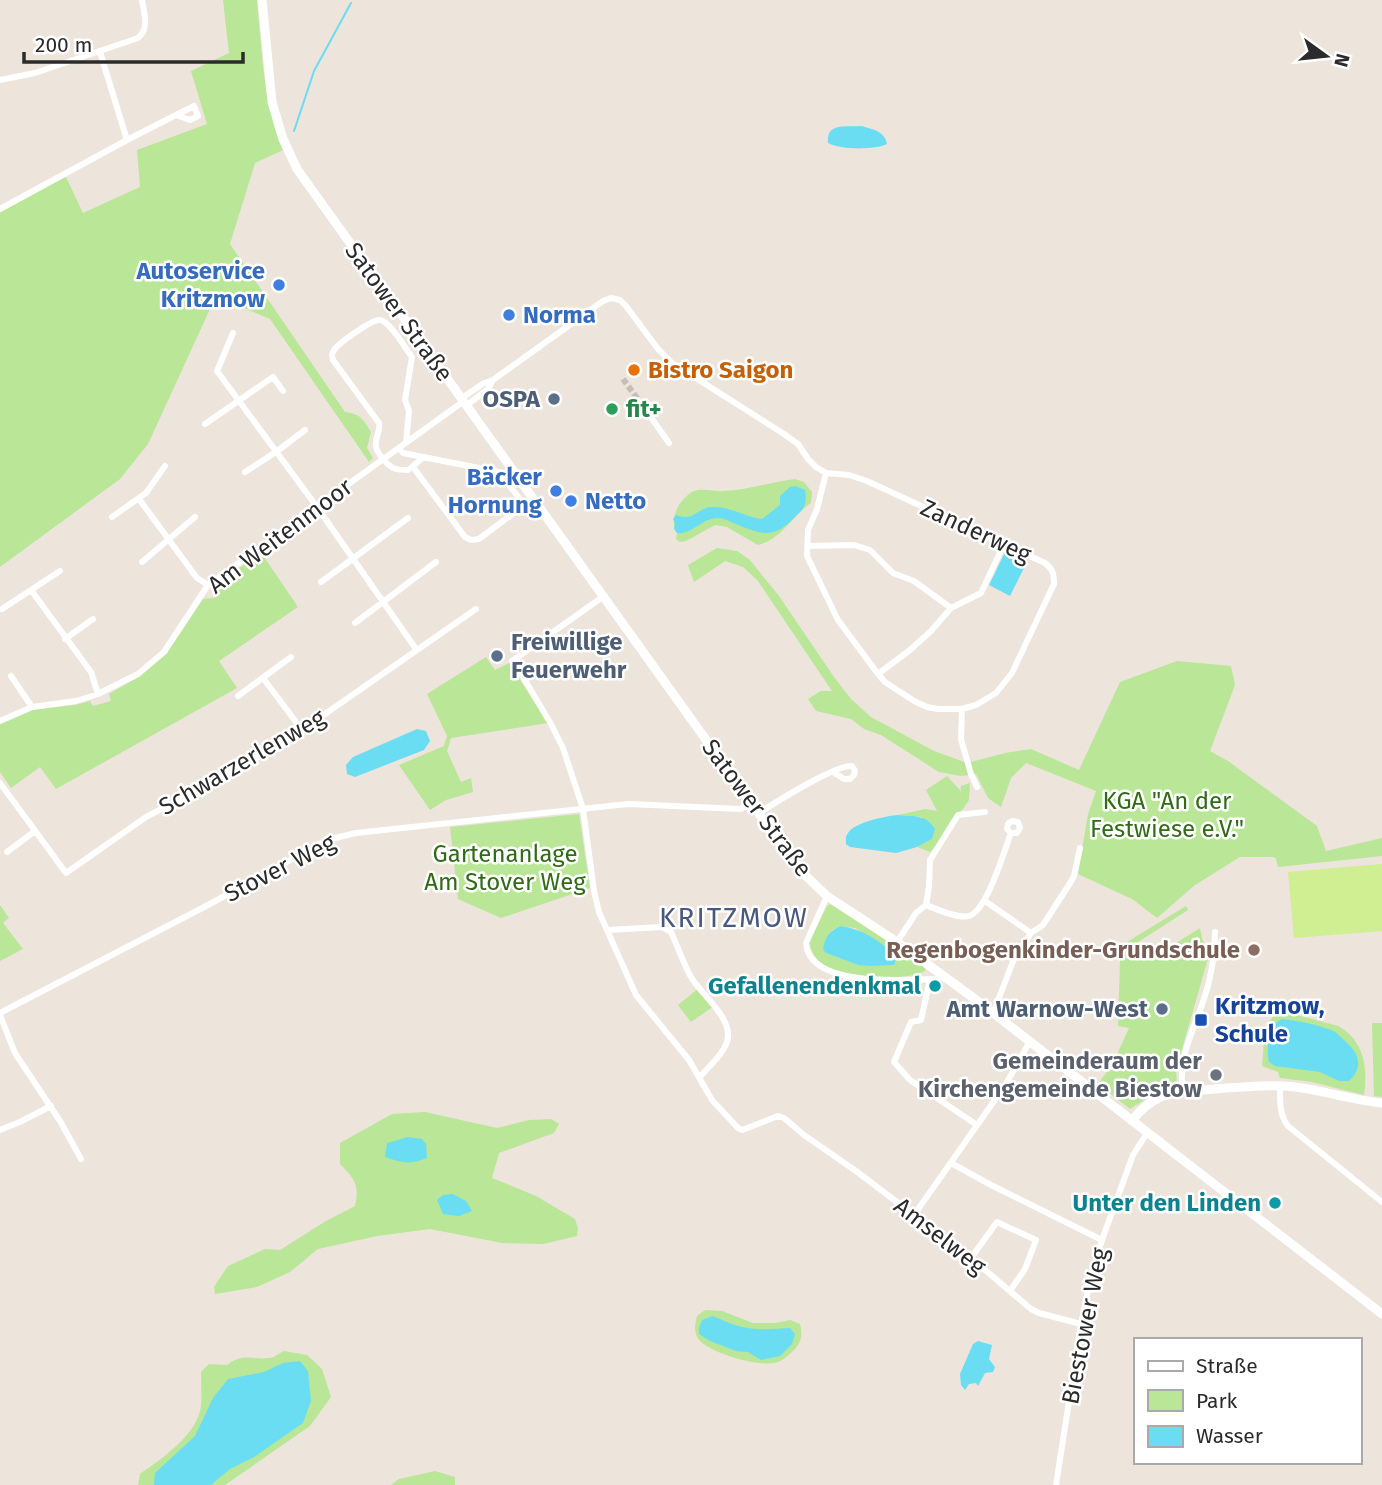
<svg xmlns="http://www.w3.org/2000/svg" width="1382" height="1485" font-family="'Fira Sans',sans-serif">
  <style>
    .green { fill: #b9e697; fill-rule: evenodd }
    .pitch { fill: #d0ee92 }
    .water { fill: #6bddf3 }
    .lines { fill: none; stroke-linecap: round; stroke-linejoin: round }
    .stream { stroke: #6bddf3; stroke-width: 2 }
    .street-tunnel { stroke: #c6bfb9; stroke-width: 6; stroke-dasharray: 6 3; stroke-linecap: butt }
    .street { stroke: #fff; stroke-width: 6 }
    .secondary { stroke: #fff; stroke-width: 9 }
    .shop-dot { fill: #3f7fe0; stroke: #fff; stroke-width: 2.5 }
    .food-dot { fill: #e8710a; stroke: #fff; stroke-width: 2.5 }
    .service-dot { fill: #5c6f8a; stroke: #fff; stroke-width: 2.5 }
    .leisure-dot { fill: #2e9e5b; stroke: #fff; stroke-width: 2.5 }
    .education-dot { fill: #8d6e63; stroke: #fff; stroke-width: 2.5 }
    .culture-dot { fill: #0f9aa8; stroke: #fff; stroke-width: 2.5 }
    .transit-dot { fill: #1a4fb4; stroke: #fff; stroke-width: 2.5 }
    .worship-dot { fill: #6b7280; stroke: #fff; stroke-width: 2.5 }
    .labels { text-anchor: middle; stroke-width: 5; stroke-linejoin: round; paint-order: stroke }
    .shop-label { font-size: 24px; font-weight: bold; fill: #366cbe; stroke: #fff; text-anchor: end }
    .street-label { font-size: 24px; fill: #2b2b2b; stroke: #fff }
    .food-label { font-size: 24px; font-weight: bold; fill: #c56008; stroke: #fff; text-anchor: start }
    .service-label { font-size: 24px; font-weight: bold; fill: #4e5e75; stroke: #fff; text-anchor: end }
    .leisure-label { font-size: 24px; font-weight: bold; fill: #27864d; stroke: #fff; text-anchor: start }
    .park-label { font-size: 24px; fill: #316b17; stroke: #fff }
    .education-label { font-size: 24px; font-weight: bold; fill: #785e54; stroke: #fff; text-anchor: end }
    .culture-label { font-size: 24px; font-weight: bold; fill: #0d838f; stroke: #fff; text-anchor: end }
    .transit-label { font-size: 24px; font-weight: bold; fill: #164399; stroke: #fff; text-anchor: start }
    .worship-label { font-size: 24px; font-weight: bold; fill: #5b616d; stroke: #fff; text-anchor: end }
    .quarter-label { font-size: 28px; letter-spacing: 2px; fill: #49587e; stroke: #fff }
  </style>
  <rect width="100%" height="100%" fill="#ede4dc"/>
  <path class="green" d="M223 0H257C262 51 263 103 283 150L255 163 230 244 345 412C361 414 363 419 371 432L367 448 373 458 369 462 270 319 216 296 148 444 120 479 0 567V212L65 175 83 213 140 187 137 150 207 124 191 71 229 53Z
    M795 479 804 482 812 492 811 503C792 516 782 539 758 545L727 527 715 525 686 541 680 542 676 539 677 533C668 520 679 500 692 492 700 487 715 492 724 491 748 490 771 482 795 479Z
    M717 548 737 551 750 560 779 596 834 677 851 699 871 717 934 751 967 763 1005 753 1031 749 1079 770 1120 682 1177 661 1231 666 1235 685 1210 751 1228 761 1317 826 1326 851 1382 838V856L1278 867 1276 859 1274 857H1240L1195 885 1157 918 1132 899 1078 874 1088 814 1096 791 1026 763 1011 778 1001 807 988 798 976 774 961 776 939 772 881 735 864 729 851 719 816 711 808 699 821 691H832L758 581 743 567 725 561 694 582 688 565Z
    M262 554 298 607 219 661 237 688 56 789 40 767 11 788 0 772V724L32 710 75 705 90 701 93 706 111 701 109 694 140 676 167 653 203 599 214 598C219 593 221 588 219 580Z
    M486 657 495 670 509 663 548 723 451 738 447 751 461 782 471 778 473 792 446 800 430 810 399 765 444 746 447 736 427 694Z
    M947 776 960 790V795L961 786 970 783 969 800 963 809 954 816 935 847 930 852 917 847 932 839 922 817 898 815 925 809 937 811 926 790Z
    M579 814 590 888 501 918 458 899 450 827Z
    M830 904 894 945 925 968V971C904 982 845 978 825 966 816 960 812 953 809 943L827 906ZM841 926 855 928 892 952 858 965 826 953 823 950 832 930Z
    M0 905 9 918 3 923 23 949 0 961Z
    M1186 906 1188 910 1138 942 1149 960 1200 928 1202 938 1209 955 1176 1070 1177 1088 1155 1093 1130 1109 1098 1084 1112 1065 1129 1028 1118 1026 1120 960 1122 951 1127 942Z
    M699 988 714 1006 691 1022 678 1005Z
    M1286 1012 1338 1026C1364 1040 1368 1068 1364 1095L1312 1082 1280 1078 1278 1072 1262 1066 1265 1028 1273 1017Z
    M1372 1023H1382V1097L1374 1096Z
    M425 1112 497 1128 529 1120 551 1119 559 1124 554 1133 499 1153 492 1178 536 1196 575 1219 578 1228 577 1236 543 1244 502 1243 430 1229 377 1236 318 1249 290 1272 257 1287 215 1294 214 1287 228 1266 265 1249 280 1250 326 1221 355 1206C360 1185 354 1178 340 1164V1143L392 1114Z
    M705 1310 722 1311 753 1323H776L790 1320 800 1324C803 1337 801 1344 791 1353 787 1356 782 1361 778 1362 761 1368 713 1354 700 1341 693 1333 695 1324 697 1316Z
    M284 1351 307 1355 322 1369 331 1397 310 1426 225 1485H138L140 1474C161 1459 199 1434 201 1405 202 1395 201 1383 201 1372L209 1364 227 1365C244 1351 256 1362 274 1357 274 1357 283 1351 284 1351Z
    M435 1471 455 1477V1485H391L399 1479Z"/>
  <path class="pitch" d="M1382 864V931L1294 938 1288 872Z"/>
  <path class="water" d="M861 126C872 129 885 131 887 144 875 150 840 150 828 143 826 122 846 127 861 126Z
    M796 486 805 490C808 506 804 508 793 519 771 541 759 533 733 523 728 520 723 518 718 518 702 518 692 535 677 533L674 529 675 523 673 519 676 515C695 522 696 508 712 507 729 506 745 517 762 519L780 505V496L790 487Z
    M1006 550 1028 560 1010 596 989 585Z
    M417 729 426 731 430 741 424 750 355 777 347 774 346 765 353 757Z
    M898 815C915 817 926 814 935 829L932 839 917 847 896 853 850 847 846 844C846 839 845 837 848 833 855 822 886 816 898 815Z
    M841 926C861 929 886 942 896 960L894 965 870 966 858 965 826 953 823 950C824 938 830 930 841 926Z
    M1282 1019C1299 1021 1315 1024 1331 1030 1336 1032 1340 1036 1344 1040 1358 1052 1365 1066 1349 1081H1339L1320 1072 1275 1066 1269 1062C1266 1048 1267 1026 1282 1019Z
    M408 1137 422 1139 426 1144 427 1158C409 1165 403 1163 385 1157L387 1143Z
    M453 1194 466 1201 472 1211 459 1216 443 1214 437 1200 443 1195Z
    M713 1316C721 1319 728 1323 735 1325 753 1331 772 1329 790 1328L795 1334 792 1344 780 1356 761 1360 748 1352 736 1351 710 1341 699 1334V1328L702 1320Z
    M978 1341 992 1345 989 1359 995 1367 993 1372 985 1373 978 1386 976 1383 969 1384 965 1390 961 1385 960 1374 973 1344Z
    M300 1361 308 1371 311 1401 303 1423 254 1457 230 1469 211 1485H154L155 1473 195 1436 213 1398 228 1379 264 1372 283 1363Z"/>
  <g class="lines">
    <path class="stream" d="M294 131 314 71 351 3"/>
    <path class="street-tunnel" d="M623 379 650 416"/>
    <path class="street" d="M0 80 35 73 138 38C150 28 144 13 142 0
      M194 106 198 116 190 120 176 115Z
      M127 140 176 115
      M0 209 127 140 100 52
      M233 333 217 371 317 507 416 649
      M462 398 484 383 493 380 603 301 611 298 620 300 626 306 658 349 672 363 784 434 798 444 808 459 816 467 826 473 849 475 867 481 1045 563C1053 569 1054 574 1054 584L1012 673 996 693 976 705 962 709H938L927 707 914 701 885 682 878 674 838 620 807 556 808 530 817 509 826 473
      M467 405 488 389 493 380
      M650 416 669 443
      M205 424 273 377 283 391
      M406 443 409 411 405 400 412 357C405 348 390 321 380 320 372 319 339 343 334 350 331 356 332 354 333 360L379 423C381 432 374 438 376 447 378 454 388 467 396 469 399 470 404 470 408 470L424 457
      M399 448 403 453 499 472 519 498 518 506 515 512 479 539 471 540 465 537 413 467
      M245 472 276 452 305 430
      M139 499 197 578 208 585
      M112 517 146 493 165 466
      M807 546 854 545 870 550 893 573 914 581 951 608
      M142 562 195 517
      M321 582 408 518
      M31 590 91 672 98 694
      M2 609 60 571
      M355 623 436 562
      M65 639 93 619
      M512 661 604 596
      M520 672 551 724 563 748 583 809 594 891 599 912 636 995 689 1060 712 1100 738 1128 742 1130 778 1116 784 1118 804 1135 856 1171 914 1215 920 1222 971 1258 1031 1309 1039 1313 1081 1324
      M878 674 910 650 931 631 951 608 981 593 1004 544
      M11 676 32 707
      M263 678 302 730
      M238 696 291 657
      M962 709 961 739 971 774 977 787
      M0 721 32 707 76 701 98 694 138 674 164 652 208 585 464 401
      M0 783 66 873 146 817 279 746 476 609
      M759 813C776 802 835 765 852 766L855 771 854 775 850 779H844L833 772
      M7 852 35 831
      M827 896 806 943C809 988 904 980 936 979L943 976
      M985 901 1031 933
      M926 905 929 887 930 860 958 815 985 812
      M607 930 662 927 671 932C678 947 683 963 691 977 701 994 730 1016 728 1037 727 1051 709 1066 700 1077
      M897 942 916 913 926 905C936 909 959 919 969 916 987 911 1004 851 1011 833L1007 829 1008 824 1012 821 1018 822 1020 828 1017 833H1011
      M930 979 921 1020 911 1022 894 1062 910 1080 977 1125
      M0 1013 208 905 327 840 356 833 628 804 741 809 751 802
      M993 1013 1014 959 1031 933 1043 925 1072 880 1074 876 1080 848
      M0 1015 15 1053 60 1121 81 1159
      M1280 1085C1280 1100 1279 1115 1288 1126L1382 1202
      M1183 1092C1177 1060 1193 1031 1203 1002 1211 979 1215 956 1215 932
      M0 1130 20 1122 51 1106
      M951 1163 991 1185 1102 1240
      M914 1215 1006 1084 1030 1041
      M971 1258 997 1222 1036 1240 1025 1269 1010 1291
      M1056 1485 1081 1324 1092 1272 1102 1240 1133 1155 1147 1133"/>
    <path class="secondary" d="M262 0 272 102 283 139 297 169 790 857 807 877 827 896 897 942 975 999 1382 1314
      M1132 1121C1139 1111 1149 1102 1161 1097 1177 1090 1197 1091 1215 1089 1242 1087 1269 1084 1296 1087 1325 1091 1353 1100 1382 1103"/>
  </g>
  <g class="shop-dot">
    <circle cx="279" cy="285" r="7"/>
    <circle cx="509" cy="315" r="7"/>
    <circle cx="556" cy="491" r="7"/>
    <circle cx="571" cy="501" r="7"/>
  </g>
  <circle class="food-dot" cx="634" cy="370" r="7"/>
  <g class="service-dot">
    <circle cx="554" cy="399" r="7"/>
    <circle cx="497" cy="656" r="7"/>
    <circle cx="1162" cy="1009" r="7"/>
  </g>
  <circle class="leisure-dot" cx="612" cy="409" r="7"/>
  <circle class="education-dot" cx="1254" cy="950" r="7"/>
  <g class="culture-dot">
    <circle cx="935" cy="986" r="7"/>
    <circle cx="1275" cy="1203" r="7"/>
  </g>
  <rect class="transit-dot" x="1194" y="1013" width="14" height="14" rx="3.5"/>
  <circle class="worship-dot" cx="1216" cy="1075" r="7"/>
  <g class="labels">
    <g class="shop-label">
      <text x="265" y="279">Autoservice<tspan x="265" dy="28">Kritzmow</tspan></text>
      <text x="523" y="323" text-anchor="start">Norma</text>
      <text x="542" y="485">Bäcker<tspan x="542" dy="28">Hornung</tspan></text>
      <text x="585" y="509" text-anchor="start">Netto</text>
    </g>
    <g class="street-label">
      <text transform="translate(399 312) rotate(54)" y="8">Satower Straße</text>
      <text transform="translate(976 531) rotate(25)" y="8">Zanderweg</text>
      <text transform="translate(280 536) rotate(-37)" y="8">Am Weitenmoor</text>
      <text transform="translate(242 762) rotate(-30)" y="8">Schwarzerlenweg</text>
      <text transform="translate(757 808) rotate(53)" y="8">Satower Straße</text>
      <text transform="translate(280 868) rotate(-27)" y="8">Stover Weg</text>
      <text transform="translate(940 1236) rotate(38)" y="8">Amselweg</text>
      <text transform="translate(1085 1326) rotate(-79)" y="8">Biestower Weg</text>
    </g>
    <g class="food-label">
      <text x="648" y="378">Bistro Saigon</text>
    </g>
    <g class="service-label">
      <text x="540" y="407">OSPA</text>
      <text x="511" y="650" text-anchor="start">Freiwillige<tspan x="511" dy="28">Feuerwehr</tspan></text>
      <text x="1148" y="1017">Amt Warnow-West</text>
    </g>
    <g class="leisure-label">
      <text x="626" y="417">fit+</text>
    </g>
    <g class="park-label">
      <text x="1167" y="809">KGA "An der<tspan x="1167" dy="28">Festwiese e.V."</tspan></text>
      <text x="505" y="862">Gartenanlage<tspan x="505" dy="28">Am Stover Weg</tspan></text>
    </g>
    <g class="education-label">
      <text x="1240" y="958">Regenbogenkinder-Grundschule</text>
    </g>
    <g class="culture-label">
      <text x="921" y="994">Gefallenendenkmal</text>
      <text x="1261" y="1211">Unter den Linden</text>
    </g>
    <g class="transit-label">
      <text x="1215" y="1014">Kritzmow,<tspan x="1215" dy="28">Schule</tspan></text>
    </g>
    <g class="worship-label">
      <text x="1202" y="1069">Gemeinderaum der<tspan x="1202" dy="28">Kirchengemeinde Biestow</tspan></text>
    </g>
    <g class="quarter-label">
      <text x="734" y="927">KRITZMOW</text>
    </g>
  </g>
  <rect x="1134" y="1338" width="228" height="126" fill="#ffffff" stroke="#aaaaaa" stroke-width="2"/>
  <rect x="1148" y="1361" width="35" height="10" fill="#ffffff" stroke="#aaaaaa" stroke-width="2"/>
  <text x="1196" y="1373" font-size="21" fill="#2b2b2b">Straße</text>
  <rect x="1148" y="1390" width="35" height="21" fill="#b9e697" stroke="#aaaaaa" stroke-width="2"/>
  <text x="1196" y="1408" font-size="21" fill="#2b2b2b">Park</text>
  <rect x="1148" y="1426" width="35" height="21" fill="#6bddf3" stroke="#aaaaaa" stroke-width="2"/>
  <text x="1196" y="1443" font-size="21" fill="#2b2b2b">Wasser</text>
  <g transform="translate(1326 56) rotate(105)" stroke="#ffffff" stroke-width="5" paint-order="stroke">
  <path d="M0-5L12 26L0 18L-12 26Z" fill="#2b2b2b"/>
  <text y="-10" font-size="19" font-weight="bold" text-anchor="middle" fill="#2b2b2b">N</text>
  </g>
  <path d="M24 52v10h219v-10" fill="none" stroke="#2b2b2b" stroke-width="3.5"/>
  <text x="35" y="52" font-size="21" fill="#2b2b2b" stroke="#ffffff" stroke-width="5" paint-order="stroke">200 m</text>
</svg>
